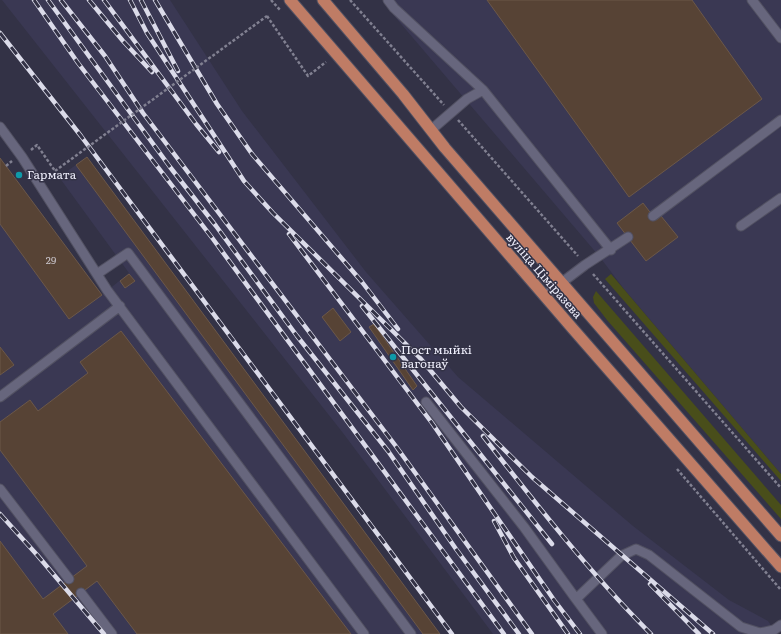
<svg xmlns="http://www.w3.org/2000/svg" width="781" height="634" font-family="Literata,serif">
  <style>
    .built { fill: #3a3853 }
    .green { fill: #494e1a }
    .building { fill: #574335; stroke: #6c5849 }
    .lines { fill: none; stroke-linecap: round; stroke-linejoin: round }
    .service-casing { stroke: #525162; stroke-width: 11 }
    .primary-casing { stroke: #525162; stroke-width: 13 }
    .path { stroke: #818091; stroke-width: 2.5; stroke-dasharray: 3 2; stroke-linecap: butt }
    .service { stroke: #67667d; stroke-width: 9 }
    .primary { stroke: #bf7c65; stroke-width: 11 }
    .rail-casing { stroke: #dbdbe9; stroke-width: 4.5 }
    .rail { stroke: #333246; stroke-width: 3; stroke-dasharray: 9; stroke-linecap: butt }
    .path-bridge { stroke: #818091; stroke-width: 2.5; stroke-dasharray: 3 2; stroke-linecap: butt }
    .culture-dot { fill: #0f9aa8; stroke: #333246; stroke-width: 1.5 }
    .labels { text-anchor: middle; stroke-width: 3; stroke-linejoin: round; paint-order: stroke }
    .number-label { font-size: 10px; fill: #c9c4ca }
    .poi-label { font-size: 12px; fill: #efeffc; stroke: #333246; text-anchor: start }
    .street-label { font-size: 12px; fill: #efeffc; stroke: #333246 }
  </style>
  <rect width="100%" height="100%" fill="#333246"/>
  <path class="built" d="M2 0H170L242 111 366 272 458 377 633 526 729 600 768 621 777 634H493L343 433Z
    M388 0H781V474L624 289 599 256 390 11Z
    M87 157 440 634H0V158L102 295 129 273 59 177Z"/>
  <path class="green" d="M611 274 781 474V481L605 279Z
    M596 291 781 505V519L607 320 594 303 593 297Z"/>
  <path class="building" d="M487 0H692L762 99 629 197Z
    M87 157 440 634H423L76 165Z
    M0 158 102 295 69 319 0 224Z
    M643 203 656 220 661 216 678 237 646 261 617 223Z
    M129 274 135 281 125 288 120 281Z
    M333 308 351 332 340 341 322 317Z
    M374 324 417 386 413 390 369 327Z
    M121 331 351 634H137L97 581 53 614 68 634H0V541L43 599 87 566 0 450V422L30 400 38 411 88 373 80 362Z
    M0 347 14 365 0 375Z"/>
  <g class="lines">
    <g class="service-casing">
      <path id="service" d="M388 0 394 8 483 90
        M752 0 781 38
        M0 127 22 157 107 290 364 634
        M431 130 467 99 483 90 611 250
        M653 216 781 120
        M741 226 781 198
        M97 274 128 253 411 634
        M544 296 585 265 628 237
        M0 397 120 306
        M426 402 524 527 576 599
        M0 489 69 579
        M81 593 112 634
        M602 634 576 599 621 556 636 549 649 555 741 627 760 633 774 630 781 625"/>
    </g>
    <g class="primary-casing">
      <path id="primary" d="M290 0 573 329 781 567
        M323 0 403 94 445 148 781 536"/>
    </g>
    <path class="path" d="M271 0 280 10
      M350 0 444 105
      M267 16 308 76 326 62
      M458 120 578 256
      M31 150 37 145 55 171
      M6 166 12 161
      M593 274 781 488
      M677 469 781 590"/>
    <use href="#service" class="service"/>
    <use href="#primary" class="primary"/>
    <g class="rail-casing">
      <path id="rail" d="M34 0 78 63 213 239 504 634
        M48 0 170 167 216 226 297 336 388 451 456 549 519 634
        M61 0 105 56 143 113 395 445 532 634
        M89 0 123 41 152 72
        M104 0 196 124 219 152
        M130 0 147 33 244 181 273 213 420 358 461 407 532 477 713 634
        M141 0 178 71
        M155 0 217 104 252 154 362 282 398 329
        M0 33 81 136 452 634
        M289 234 432 423 554 600 580 634
        M362 306 552 544
        M483 436C536 504 590 573 651 634
        M0 514 38 556 104 634
        M494 521 514 558 568 634
        M650 584 699 634"/>
    </g>
    <use href="#rail" class="rail"/>
    <path class="path-bridge" d="M55 171 267 16"/>
  </g>
  <g class="culture-dot">
    <circle cx="19" cy="175" r="4"/>
    <circle cx="393" cy="357" r="4"/>
  </g>
  <g class="labels">
    <g class="number-label">
      <text x="51" y="264">29</text>
    </g>
    <g class="poi-label">
      <text x="27" y="179">Гармата</text>
      <text x="401" y="354">Пост мыйкі<tspan x="401" dy="14">вагонаў</tspan></text>
    </g>
    <g class="street-label">
      <text transform="translate(544 276) rotate(49)" y="4">вуліца Ціміразева</text>
    </g>
  </g>
</svg>
